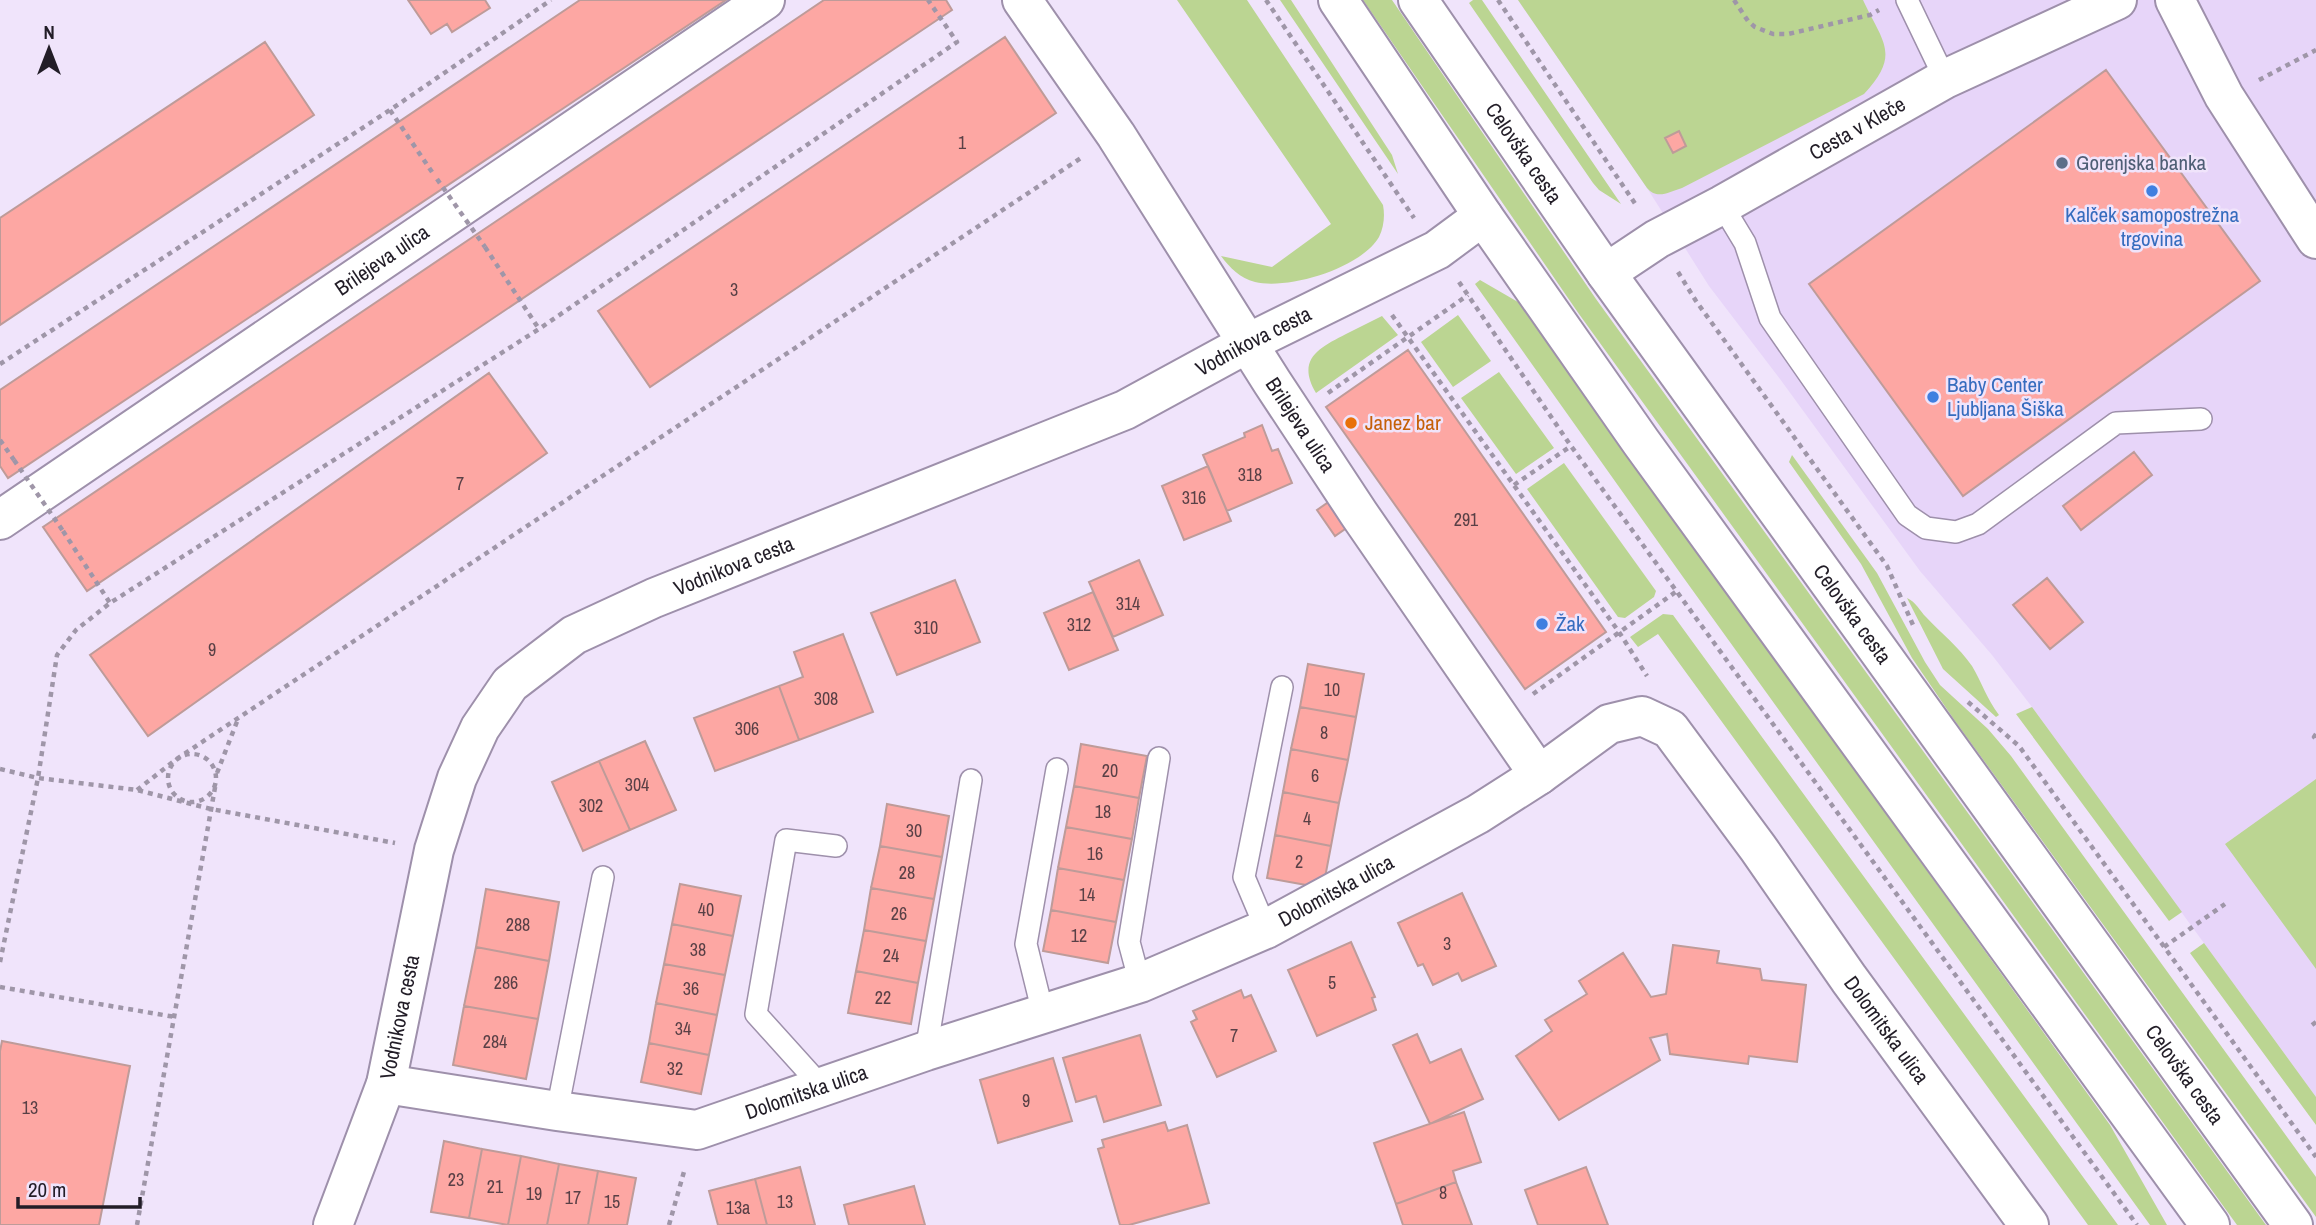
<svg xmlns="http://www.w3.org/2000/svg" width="2316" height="1225" font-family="'Archivo Narrow',sans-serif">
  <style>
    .built { fill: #e7d5f9 }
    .green { fill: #bbd592 }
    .building { fill: #fda7a3; stroke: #be9b99; stroke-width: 2 }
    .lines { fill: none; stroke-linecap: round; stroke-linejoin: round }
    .lane-casing { stroke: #9e90ab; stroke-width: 24 }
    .street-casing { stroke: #9e90ab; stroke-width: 42 }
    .primary-casing { stroke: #9e90ab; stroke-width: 42 }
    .path { stroke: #9f96a8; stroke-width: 4.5; stroke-dasharray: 5 5; stroke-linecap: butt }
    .lane { stroke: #fff; stroke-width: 21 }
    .street { stroke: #fff; stroke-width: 38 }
    .primary { stroke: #fff; stroke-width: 38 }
    .path-bridge { stroke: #9f96a8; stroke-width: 4.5; stroke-dasharray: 5 5; stroke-linecap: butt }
    .service-dot { fill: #5c6f8a; stroke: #f0e4fb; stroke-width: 2.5 }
    .shop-dot { fill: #3f7fe0; stroke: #f0e4fb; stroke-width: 2.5 }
    .food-dot { fill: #e8710a; stroke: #f0e4fb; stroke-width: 2.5 }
    .labels { text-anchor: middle; stroke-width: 5; stroke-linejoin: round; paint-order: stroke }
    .number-label { font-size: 18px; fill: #594046 }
    .street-label { font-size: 21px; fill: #221d27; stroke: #f0e4fb }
    .service-label { font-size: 21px; fill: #4e5e75; stroke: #f0e4fb; text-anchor: start }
    .shop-label { font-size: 21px; fill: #366cbe; stroke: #f0e4fb; text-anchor: start }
    .food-label { font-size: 21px; fill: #c56008; stroke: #f0e4fb; text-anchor: start }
  </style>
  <rect width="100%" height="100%" fill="#f0e4fb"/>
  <path class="built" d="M1518 0H2316V1097L2032 707 1992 655 1920 571 1780 379 1709 286 1647 188Z"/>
  <path class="green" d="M1177 0H1247L1383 205C1385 215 1384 227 1379 237 1361 268 1289 290 1255 282 1240 278 1230 268 1221 256L1272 267 1331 224Z
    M1280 0H1291L1392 155 1398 174Z
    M1363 0H1392L1596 299 2266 1225H2237L1579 314Z
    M1473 0H1482L1621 204 1599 190 1593 183 1469 3Z
    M1518 0H1863C1883 43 1901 54 1864 94L1682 188C1669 192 1657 200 1647 188Z
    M1480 280 1518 302 2110 1125 2167 1225H2150L1683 577 1475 284Z
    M1458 315 1491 361 1453 387 1421 342Z
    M1382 316 1398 335 1316 393C1296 359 1319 348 1346 334 1358 328 1370 322 1382 316Z
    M1499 372 1554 448 1516 474 1461 398Z
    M1792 455 1877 573 1925 662 1940 685 1988 729 2011 756 2316 1177V1217L1955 721 1912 658 1861 564 1789 462Z
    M1564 463 1656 591 1654 597 1625 618 1618 617 1527 489Z
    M1907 598C1916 602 1920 611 1926 617 1942 634 1959 647 1972 666 1982 683 1987 699 1999 715L1996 717 1943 669Z
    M1663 614 1673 615 2118 1225H2088L1658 634 1638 647 1630 637Z
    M2032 707 2182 912 2169 921 2016 714Z
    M2316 779V969L2225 844Z
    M2204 943 2316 1097V1125L2190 953Z"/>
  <path class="building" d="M408 0H485L490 8 452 32 447 24 431 34Z
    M580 0H726L8 478 0 466V390Z
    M824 0H946L952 10 87 591 43 527Z
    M1005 37 1056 113 650 387 598 311Z
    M265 42 314 115 0 325V218Z
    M2106 70 2260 281 1963 496 1809 284Z
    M1679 131 1686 146 1673 153 1665 138Z
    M1408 350 1606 632 1525 689 1326 407Z
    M489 373 547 453 148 736 90 655Z
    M1262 425 1272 451 1278 449 1292 483 1227 511 1203 455 1245 437 1244 433Z
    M2134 452 2152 475 2081 530 2063 506Z
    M1208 466 1231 521 1184 540 1162 486Z
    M1330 501 1348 527 1335 536 1317 510Z
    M1139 560 1163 615 1113 637 1089 582Z
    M2047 578 2083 622 2050 649 2013 605Z
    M955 580 980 642 897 675 871 613Z
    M1093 592 1118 650 1069 670 1044 613Z
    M843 634 873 712 799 740 779 686 803 677 794 652Z
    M1308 664 1364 674 1356 717 1300 707Z
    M779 686 799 740 715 771 694 718Z
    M1300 707 1356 717 1348 760 1291 749Z
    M645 741 676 810 630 830 599 761Z
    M1081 744 1147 756 1139 798 1074 786Z
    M1291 749 1348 760 1339 803 1283 792Z
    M599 761 630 830 583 851 552 782Z
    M1074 786 1139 798 1132 839 1066 827Z
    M1283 792 1339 803 1331 846 1275 835Z
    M887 804 949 816 942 857 880 846Z
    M1066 827 1132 839 1124 880 1058 868Z
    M1275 835 1331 846 1323 888 1267 878Z
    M880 846 942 857 934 899 871 888Z
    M1058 868 1124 880 1116 922 1051 910Z
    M680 884 741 896 733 936 672 924Z
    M871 888 934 899 926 941 864 930Z
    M486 889 559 902 549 961 476 947Z
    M1462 893 1496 966 1462 981 1458 973 1433 985 1423 964 1418 966 1398 923Z
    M1051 910 1116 922 1108 963 1043 951Z
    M672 924 733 936 725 975 664 964Z
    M864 930 926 941 918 983 856 971Z
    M1351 942 1375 997 1372 998 1376 1010 1317 1036 1288 970Z
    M1673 945 1719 951 1717 963 1760 969 1762 980 1806 985 1797 1062 1749 1056 1748 1064 1670 1054 1667 1034 1650 1038 1660 1060 1559 1120 1516 1056 1552 1031 1545 1020 1587 994 1579 981 1623 953 1651 997 1666 994Z
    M476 947 549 961 538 1019 464 1006Z
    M664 964 725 975 717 1015 656 1003Z
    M856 971 918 983 911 1024 848 1013Z
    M1241 990 1244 998 1251 995 1276 1051 1217 1077 1191 1022 1197 1019 1193 1011Z
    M656 1003 717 1015 709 1055 649 1043Z
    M464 1006 538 1019 526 1079 453 1065Z
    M1417 1034 1430 1063 1461 1049 1483 1099 1430 1124 1393 1045Z
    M1140 1035 1161 1105 1104 1122 1096 1096 1076 1102 1063 1058Z
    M2 1041 130 1066 99 1225H0V1051Z
    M649 1043 709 1055 701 1094 641 1082Z
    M1053 1058 1072 1121 998 1143 980 1080Z
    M1464 1112 1481 1162 1453 1171 1456 1182 1396 1204 1374 1143Z
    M1165 1122 1168 1131 1187 1125 1209 1203 1129 1225H1120L1098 1149 1104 1147 1102 1140Z
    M444 1141 482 1149 469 1218 431 1212Z
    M482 1149 521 1156 508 1225 469 1218Z
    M521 1156 559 1164 547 1225H508Z
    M559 1164 598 1171 588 1225H547Z
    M800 1167 815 1225H767L755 1179Z
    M1586 1167 1608 1225H1538L1525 1190Z
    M598 1171 636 1178 627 1225H588Z
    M755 1179 767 1225H718L709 1191Z
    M1456 1182 1472 1225H1403L1396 1204Z
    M914 1186 925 1225H849L844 1205Z"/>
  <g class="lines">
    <g class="lane-casing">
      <path id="lane" d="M1907 0 1945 79
        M1722 205 1745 243 1770 318 1907 515 1926 528 1956 532 1978 524 2116 423 2201 419
        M1266 929 1244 877 1282 687
        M1140 983 1129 942 1159 758
        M1043 1013 1026 944 1057 769
        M926 1051 971 780
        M821 1086 756 1014 786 840 836 846
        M557 1111 603 877"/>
    </g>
    <g class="street-casing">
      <g id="street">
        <path id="s1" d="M1022 0 1116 135 1272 382 1359 514 1539 775"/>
        <path d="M2175 0 2224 96 2316 239"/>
        <path id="s2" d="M1606 273 1657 239 1722 205 1945 79 2117 0"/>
        <path id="s3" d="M0 520 765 0"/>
        <path id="s4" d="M386 1084 557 1111 697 1130 926 1051 1140 983 1266 929 1478 814 1539 775 1609 724 1642 716 1670 729 1758 848 1849 979 2029 1225"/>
        <path id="s5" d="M333 1225 386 1084 434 850 457 778 480 728 510 684 574 635 654 598 1125 410 1248 343 1437 250 1483 216"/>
      </g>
    </g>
    <g class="primary-casing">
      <g id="primary">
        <path d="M1338 0 1483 216 1641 442 2210 1225"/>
        <path id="s6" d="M1418 0 1606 273 2293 1225"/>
      </g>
    </g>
    <path class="path" d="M1266 0 1414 218
      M1498 0 1636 205
      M1734 0 1748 21 1755 27 1773 34H1788L1870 15 1879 10
      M2259 80 2316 50
      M390 110 434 175
      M485 247 539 329
      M1678 272 1696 301 1887 566 1913 625
      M1459 282 1571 446 2137 1225
      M1392 315 1619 632 1647 676
      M0 364 390 110 551 0
      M1328 393 1468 295
      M0 440 14 460
      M1514 485 1571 446
      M63 531 110 603
      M1533 694 1677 591
      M1968 702 2019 746 2316 1157
      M2316 734 2314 737 2316 739
      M168 778a24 24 0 1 1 48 0a24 24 0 1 1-48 0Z
      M0 769 38 778 137 790 211 809 395 843
      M217 773 238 719
      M137 790 178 758 1084 156
      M2164 947 2225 904
      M0 962 38 778 57 655 76 630 110 603 539 329 957 42 928 0
      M0 987 175 1017
      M2312 1025 2316 1022
      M137 1225 216 782
      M669 1225 685 1168"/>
    <use href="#lane" class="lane"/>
    <use href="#street" class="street"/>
    <use href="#primary" class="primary"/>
    <path class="path-bridge" d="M437 179 485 247
      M14 460 63 531"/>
  </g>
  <circle class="service-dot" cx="2062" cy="163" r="7"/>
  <g class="shop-dot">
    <circle cx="2152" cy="191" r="7"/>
    <circle cx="1933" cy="397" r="7"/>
    <circle cx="1542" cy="624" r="7"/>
  </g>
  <circle class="food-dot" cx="1351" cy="423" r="7"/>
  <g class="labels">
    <g class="number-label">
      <text x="962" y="149">1</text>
      <text x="734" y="296">3</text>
      <text x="1250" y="481">318</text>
      <text x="460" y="490">7</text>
      <text x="1194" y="504">316</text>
      <text x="1466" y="526">291</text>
      <text x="1128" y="610">314</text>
      <text x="1079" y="631">312</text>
      <text x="926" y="634">310</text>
      <text x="212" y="656">9</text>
      <text x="1332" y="696">10</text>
      <text x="826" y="705">308</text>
      <text x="747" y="735">306</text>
      <text x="1324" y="739">8</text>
      <text x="1110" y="777">20</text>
      <text x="1315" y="782">6</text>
      <text x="637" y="791">304</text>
      <text x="591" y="812">302</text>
      <text x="1103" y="818">18</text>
      <text x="1307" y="825">4</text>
      <text x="914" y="837">30</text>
      <text x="1095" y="860">16</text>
      <text x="1299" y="868">2</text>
      <text x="907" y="879">28</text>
      <text x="1087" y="901">14</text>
      <text x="706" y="916">40</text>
      <text x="899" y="920">26</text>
      <text x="518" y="931">288</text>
      <text x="1079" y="942">12</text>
      <text x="1447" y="950">3</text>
      <text x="698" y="956">38</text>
      <text x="891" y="962">24</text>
      <text x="506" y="989">286</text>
      <text x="1332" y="989">5</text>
      <text x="691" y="995">36</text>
      <text x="883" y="1004">22</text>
      <text x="683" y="1035">34</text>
      <text x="1234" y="1042">7</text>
      <text x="495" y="1048">284</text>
      <text x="675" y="1075">32</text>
      <text x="1026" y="1107">9</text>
      <text x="30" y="1114">13</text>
      <text x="456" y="1186">23</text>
      <text x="495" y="1193">21</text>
      <text x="1443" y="1199">8</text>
      <text x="534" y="1200">19</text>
      <text x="573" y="1204">17</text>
      <text x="612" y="1208">15</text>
      <text x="785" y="1208">13</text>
      <text x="738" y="1214">13a</text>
    </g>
    <g class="street-label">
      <text dy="7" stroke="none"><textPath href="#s2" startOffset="290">Cesta v Kleče</textPath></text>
      <text dy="7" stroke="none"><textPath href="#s6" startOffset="186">Celovška cesta</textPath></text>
      <text dy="7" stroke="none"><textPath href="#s3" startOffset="462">Brilejeva ulica</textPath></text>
      <text dy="7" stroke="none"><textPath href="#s5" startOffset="1395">Vodnikova cesta</textPath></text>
      <text dy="7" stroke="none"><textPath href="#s1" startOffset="508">Brilejeva ulica</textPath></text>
      <text dy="7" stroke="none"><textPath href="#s5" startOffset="828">Vodnikova cesta</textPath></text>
      <text dy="7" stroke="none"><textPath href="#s6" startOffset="752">Celovška cesta</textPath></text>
      <text dy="7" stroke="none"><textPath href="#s4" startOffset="998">Dolomitska ulica</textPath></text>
      <text dy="7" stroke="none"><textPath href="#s5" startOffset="219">Vodnikova cesta</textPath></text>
      <text dy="7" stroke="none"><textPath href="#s4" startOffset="1754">Dolomitska ulica</textPath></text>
      <text dy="7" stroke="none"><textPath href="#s6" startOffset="1320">Celovška cesta</textPath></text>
      <text dy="7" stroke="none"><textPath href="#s4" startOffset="430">Dolomitska ulica</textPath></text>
    </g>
    <g class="service-label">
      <text x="2076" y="170">Gorenjska banka</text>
    </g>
    <g class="shop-label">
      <text x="2152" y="222" text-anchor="middle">Kalček samopostrežna<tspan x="2152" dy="24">trgovina</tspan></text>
      <text x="1947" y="392">Baby Center<tspan x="1947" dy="24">Ljubljana Šiška</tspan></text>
      <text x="1556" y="631">Žak</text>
    </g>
    <g class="food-label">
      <text x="1365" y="430">Janez bar</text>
    </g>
  </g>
  <g transform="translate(49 49)" stroke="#f0e4fb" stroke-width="5" paint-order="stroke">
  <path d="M0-5L12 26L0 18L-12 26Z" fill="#221d27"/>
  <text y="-10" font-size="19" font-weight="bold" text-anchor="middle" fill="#221d27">N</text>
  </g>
  <path d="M18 1197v10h122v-10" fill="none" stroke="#221d27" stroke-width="3.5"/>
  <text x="28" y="1197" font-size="21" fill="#221d27" stroke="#f0e4fb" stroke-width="5" paint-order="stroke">20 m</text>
</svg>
